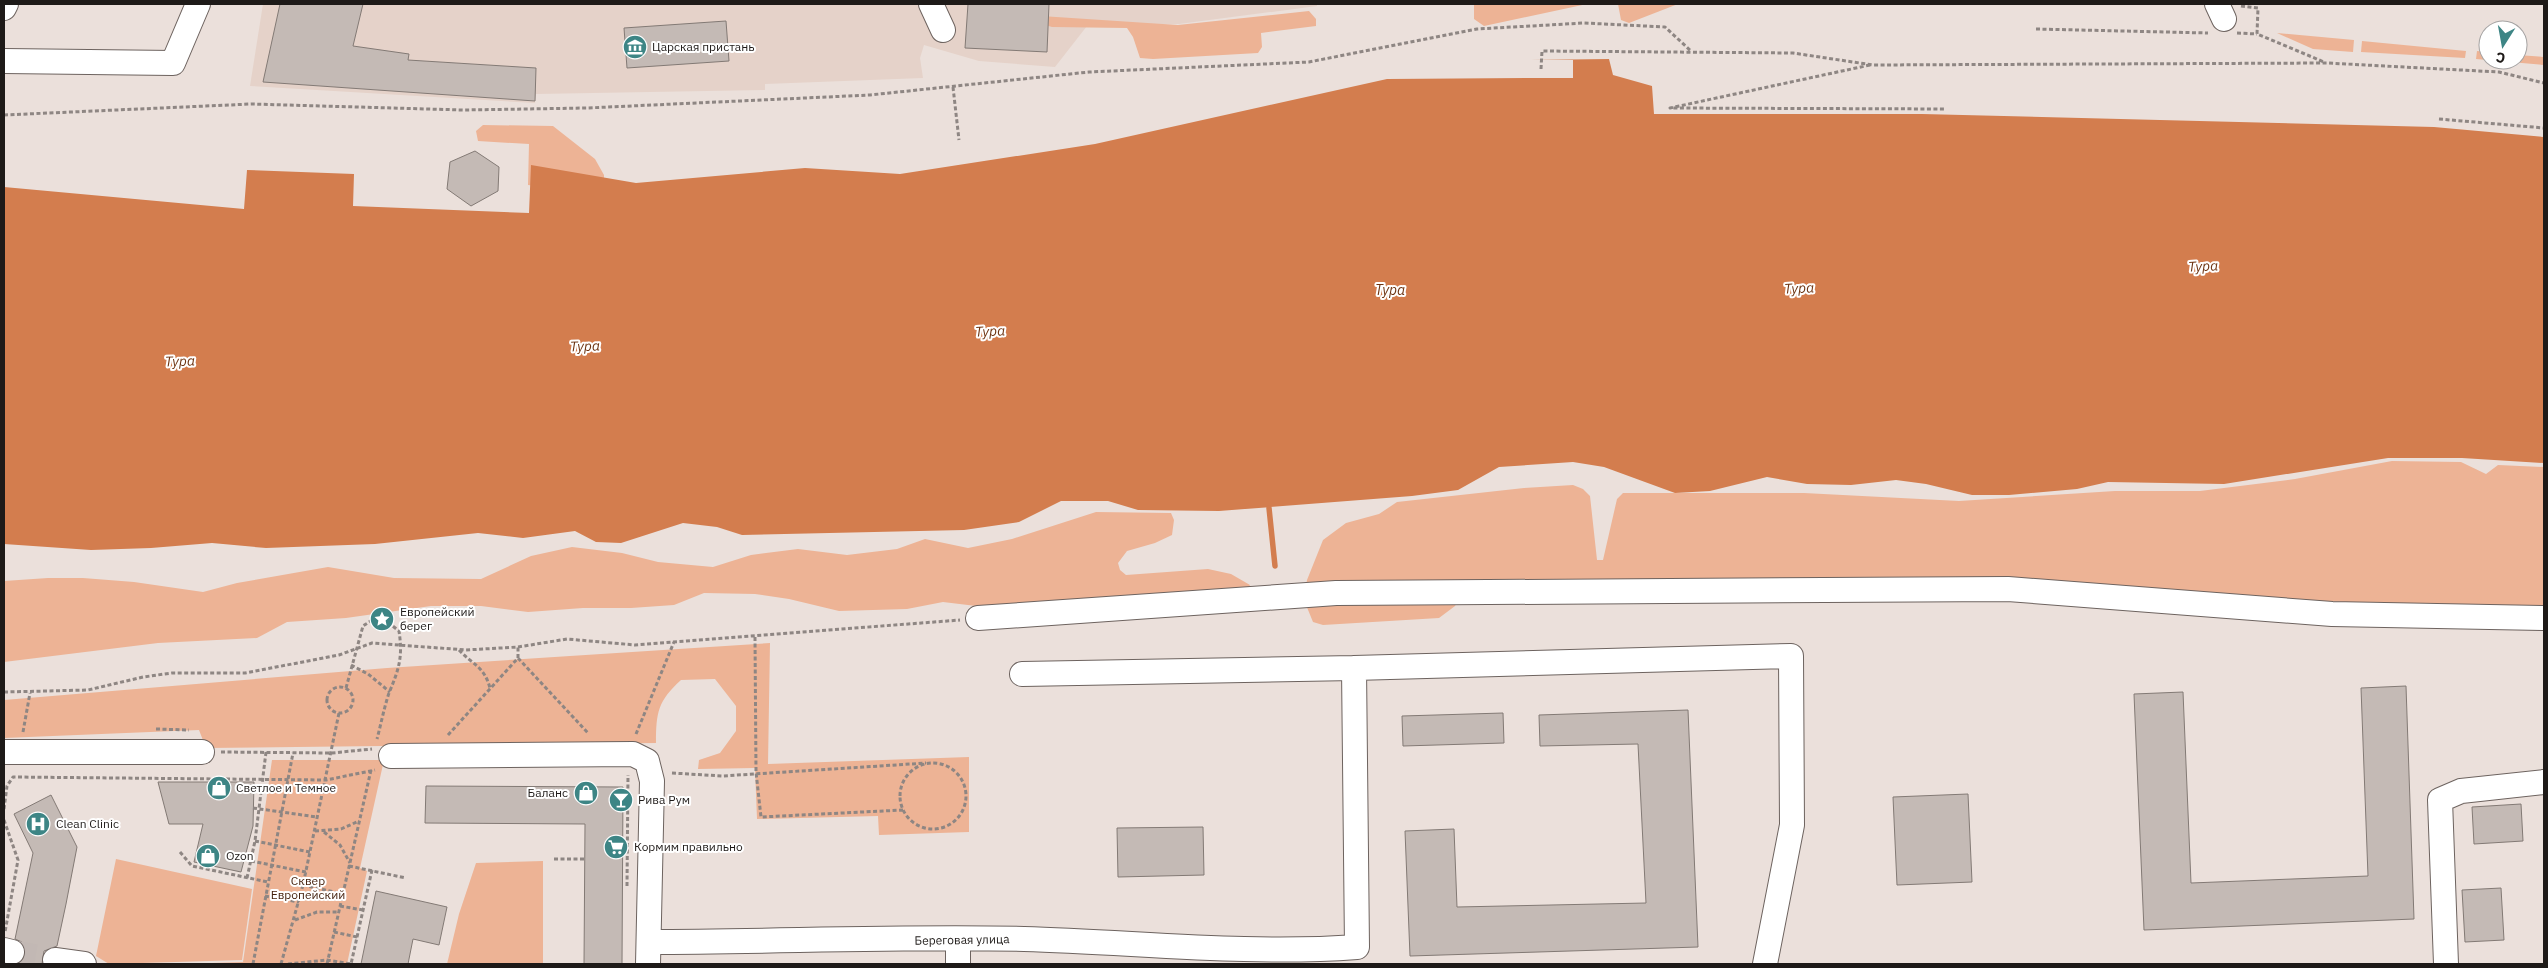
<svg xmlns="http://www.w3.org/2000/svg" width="2548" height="968" font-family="'IBM Plex Sans',sans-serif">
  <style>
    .built { fill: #e5d2c9 }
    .green { fill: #edb395 }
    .water { fill: #d37d4e }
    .pier { fill: #ebe0db }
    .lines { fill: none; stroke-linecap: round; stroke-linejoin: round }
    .stream { stroke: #d37d4e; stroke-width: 5.5 }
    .building { fill: #c4bab5; stroke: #837a75 }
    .minor-tunnel { stroke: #c2b8b4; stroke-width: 24; stroke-dasharray: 24 12; stroke-linecap: butt }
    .minor-casing { stroke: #6d635f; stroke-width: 26 }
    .path { stroke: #8e8683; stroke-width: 3; stroke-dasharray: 4 2.5; stroke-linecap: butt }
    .minor { stroke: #fff; stroke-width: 24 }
    .labels { text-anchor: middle; stroke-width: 4; stroke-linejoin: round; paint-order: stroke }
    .poi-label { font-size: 12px; fill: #1e1a18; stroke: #fff; text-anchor: start }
    .park-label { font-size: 12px; fill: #45220e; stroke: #fff }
    .street-label { font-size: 12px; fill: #1e1a18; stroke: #fff }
    .water-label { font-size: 14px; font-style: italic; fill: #6d3412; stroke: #fff }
  </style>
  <rect width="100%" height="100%" fill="#ebe0db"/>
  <path class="built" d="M263 4H1317V6L1179 24 1087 26 1055 67 979 61 924 45 920 58 923 78 765 84V90L536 94 535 103 250 86Z"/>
  <path class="green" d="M1474 4H1587L1484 26 1474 19Z
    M1618 4H1678L1629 23 1621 20Z
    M1309 11 1316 19V26L1261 33 1262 47 1258 53 1153 59 1140 58 1133 37 1127 28 1052 27 1039 23 1041 16 1178 25Z
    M2277 33 2354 40 2353 52 2313 49Z
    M2362 41 2466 51 2465 58 2361 52Z
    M2477 51 2488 52V60H2518V55L2544 57V65L2476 59Z
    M483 125 553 126 595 159 604 175V184L597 193 528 185 529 144 478 141 476 131Z
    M2392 461 2461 462 2486 474 2498 465 2544 467V610L2178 595 1465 588 1455 606 1439 618 1323 625 1313 622 1304 600 1307 580 1323 540 1346 523 1379 514 1397 502 1524 488 1573 485 1583 489 1590 496 1597 560H1603L1617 499 1623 493H1804L1959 501 2115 491H2200L2295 479Z
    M1096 512 1171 513 1174 520 1172 535 1155 543 1127 551 1118 563 1120 570 1126 575 1208 569 1231 574 1250 585 1247 592 1001 609 943 602 907 609 839 611 789 599 755 594 704 593 674 605 631 608H583L528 612 481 606H431L346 618 287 622 257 638 158 643 4 662V581L48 578H83L134 582 203 592 237 583 328 567 394 578 481 579 531 556 572 547 622 553 658 562 713 567 751 555 798 549 847 555 897 549 925 539 968 548 1012 539Z
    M770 643 768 764 969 757V832L879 835 878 816 757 819 755 768 698 769 699 760 720 753 736 731V706L715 679 681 680C658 701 656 712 656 743L206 748 199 730 4 738V700L387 668Z
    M272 760H384L360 868 367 871 347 964H181L243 962Z
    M116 859 252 889 242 960 109 964 96 956Z
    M543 861V964H447L459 914 476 863Z"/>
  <path class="water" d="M1609 59 1613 75 1652 86 1654 114H1922L2434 127 2544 137V463L2462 458H2388L2224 484 2108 482 2077 489 2009 495H1972L1926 484 1896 480 1851 485 1807 484 1767 477 1710 491 1675 493 1604 467 1573 462 1499 467 1458 490 1412 496 1219 511 1138 510 1108 501H1061L1019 522 964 530 742 535 717 527 683 523 621 543 596 542 575 531 523 538 478 533 375 544 266 548 212 543 151 548 91 550 4 544V187L244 209 247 170 354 174 353 206 529 213 531 165 636 183 805 168 900 174 1095 144 1387 79 1531 78V60Z"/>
  <path class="pier" d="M1531 60H1573V78H1531Z"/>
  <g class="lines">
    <path class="stream" d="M1269 508 1275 566"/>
  </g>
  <path class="building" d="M280 4H363L353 46 409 54 408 60 536 68 535 101 263 82Z
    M968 4H1049L1047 52 965 48Z
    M726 21 729 61 627 68 624 28Z
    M475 151 499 167 498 191 471 206 447 189 450 162Z
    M2406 686 2414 919 2144 930 2134 694 2183 692 2191 883 2368 876 2361 688Z
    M1688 710 1698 947 1410 956 1405 831 1454 829 1457 907 1646 903 1638 744 1540 746 1539 715Z
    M1503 713 1504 743 1403 746 1402 716Z
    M158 782H254L253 826 241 872 194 862 203 824H169Z
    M426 786 623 787 622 964H584L585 824 425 823Z
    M1968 794 1972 882 1897 885 1893 797Z
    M51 795 77 847 66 904 57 946 44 951 42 964H18L25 955 22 942 15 939 33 853 14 814Z
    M2521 804 2523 841 2474 844 2472 807Z
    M1203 827 1204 875 1118 877 1117 828Z
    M2501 888 2504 940 2465 942 2462 890Z
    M376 891 447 907 439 945 413 939 408 964H361Z"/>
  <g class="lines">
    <path class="minor-tunnel" d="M12 952 55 960"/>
    <g class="minor-casing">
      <path id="minor" d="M931 4 943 30
        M2217 4 2224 19
        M4 8 6 4
        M4 61 173 63 198 4
        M978 618 1336 593 2008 589 2332 614 2544 618
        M1022 674 1354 668
        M4 752H202
        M391 756 633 754 647 761 652 781 648 964
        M958 940V964
        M649 942C774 942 899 936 1024 939 1135 942 1246 955 1357 947L1354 668 1791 656 1792 825 1765 964
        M4 950 12 952
        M55 960 84 964
        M2446 964 2440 800 2461 791 2544 782"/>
    </g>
    <path class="path" d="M2241 6 2258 8 2257 34 2324 62
      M2036 29 2208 33
      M2237 33 2257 34
      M1870 65 1670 108 1946 109
      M1541 69 1542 51 1793 53 1873 65 2327 63 2499 72 2544 83
      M953 87 959 140
      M4 115 251 104 463 110 587 108 870 95 1089 72 1309 62 1477 29 1584 23 1665 27 1691 51
      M2439 119 2544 128
      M755 637 756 772 761 817 903 810
      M459 650C473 665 484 666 490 688
      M518 658 588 733
      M351 665 368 674 390 692
      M327 700a13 13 0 1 1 26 0a13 13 0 1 1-26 0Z
      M346 688 363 626 372 620 389 623 399 631C403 657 399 669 389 693 384 708 381 724 377 739
      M4 692 88 690 143 677 172 673H245L339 655 372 643 466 650 518 647 567 639 635 645 960 620
      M156 729 189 730
      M23 732 30 693
      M636 734 674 642
      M448 735 518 658V647
      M221 752 332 753 372 749
      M900 796a33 33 0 1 1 66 0a33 33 0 1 1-66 0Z
      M672 773 723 776 926 763
      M253 808 317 817
      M4 809 7 786 13 777 326 780 375 770
      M4 820 18 860 5 932
      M315 831 341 829 359 821
      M324 832 340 845 350 863
      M255 841 310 852
      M180 852 192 866 268 882
      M554 859H585
      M251 861 306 872
      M349 866 406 878
      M247 878 255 841 266 752
      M303 885 343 894
      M627 886 628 775
      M265 896 299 902
      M340 906 363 910
      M295 920 317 912H338
      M334 932 357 937
      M253 964 293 753
      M281 964 303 885 339 713
      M288 964 327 960 351 964 372 870
      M327 964 371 770"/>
    <use href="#minor" class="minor"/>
  </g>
  <defs>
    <g id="museum-disc" transform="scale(1.25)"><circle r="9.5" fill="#3d8585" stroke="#fff"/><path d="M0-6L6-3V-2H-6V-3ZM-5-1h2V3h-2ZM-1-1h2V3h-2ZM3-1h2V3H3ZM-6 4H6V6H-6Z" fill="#fff"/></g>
    <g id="sight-disc" transform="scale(1.25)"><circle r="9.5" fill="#3d8585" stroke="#fff"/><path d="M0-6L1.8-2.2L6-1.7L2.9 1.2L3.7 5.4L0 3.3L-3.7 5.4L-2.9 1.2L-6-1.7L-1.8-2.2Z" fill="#fff"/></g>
    <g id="shop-disc" transform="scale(1.25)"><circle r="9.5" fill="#3d8585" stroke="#fff"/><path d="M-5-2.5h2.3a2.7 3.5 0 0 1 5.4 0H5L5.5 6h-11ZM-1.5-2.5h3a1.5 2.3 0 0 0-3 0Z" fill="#fff"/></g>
    <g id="bar-disc" transform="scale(1.25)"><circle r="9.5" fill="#3d8585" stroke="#fff"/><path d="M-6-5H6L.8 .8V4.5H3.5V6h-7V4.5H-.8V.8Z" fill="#fff"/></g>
    <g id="hospital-disc" transform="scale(1.25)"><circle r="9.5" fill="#3d8585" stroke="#fff"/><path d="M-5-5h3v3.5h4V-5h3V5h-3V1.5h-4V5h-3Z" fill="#fff"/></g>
    <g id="supermarket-disc" transform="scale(1.25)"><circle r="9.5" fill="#3d8585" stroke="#fff"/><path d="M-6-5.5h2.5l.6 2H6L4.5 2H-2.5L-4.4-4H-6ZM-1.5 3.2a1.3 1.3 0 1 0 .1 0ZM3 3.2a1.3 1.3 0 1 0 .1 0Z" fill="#fff"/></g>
  </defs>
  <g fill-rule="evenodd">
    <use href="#museum-disc" x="635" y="47"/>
    <use href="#sight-disc" x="382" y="619"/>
    <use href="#shop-disc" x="219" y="788"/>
    <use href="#shop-disc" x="586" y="793"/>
    <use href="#bar-disc" x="621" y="800"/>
    <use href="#hospital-disc" x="38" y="824"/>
    <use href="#supermarket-disc" x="616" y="847"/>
    <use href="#shop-disc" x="208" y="856"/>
  </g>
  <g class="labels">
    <g class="poi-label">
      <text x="652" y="51">Царская пристань</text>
      <text x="400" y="616">Европейский<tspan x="400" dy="14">берег</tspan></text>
      <text x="236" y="792">Светлое и Темное</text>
      <text x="568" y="797" text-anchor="end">Баланс</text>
      <text x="638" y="804">Рива Рум</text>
      <text x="56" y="828">Clean Clinic</text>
      <text x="634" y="851">Кормим правильно</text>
      <text x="226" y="860">Ozon</text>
    </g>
    <g class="park-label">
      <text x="308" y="885">Сквер<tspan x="308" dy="14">Европейский</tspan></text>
    </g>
    <g class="street-label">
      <text transform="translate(962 940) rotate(-1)" y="4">Береговая улица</text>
    </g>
    <g class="water-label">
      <text transform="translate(2203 266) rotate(-3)" y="5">Тура</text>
      <text transform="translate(1799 288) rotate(-3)" y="5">Тура</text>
      <text x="1390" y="295">Тура</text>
      <text transform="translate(990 331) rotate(-3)" y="5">Тура</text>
      <text transform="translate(585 346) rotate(-2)" y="5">Тура</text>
      <text transform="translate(180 361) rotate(-2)" y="5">Тура</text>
    </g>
  </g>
  <rect width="2548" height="968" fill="none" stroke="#1e1a18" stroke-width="10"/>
  <g transform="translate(2503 45) rotate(191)"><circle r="24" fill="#ffffff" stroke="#a5a3a3"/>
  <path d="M0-4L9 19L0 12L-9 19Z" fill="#3d8585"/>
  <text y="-8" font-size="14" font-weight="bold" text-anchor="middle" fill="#1e1a18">С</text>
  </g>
</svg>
